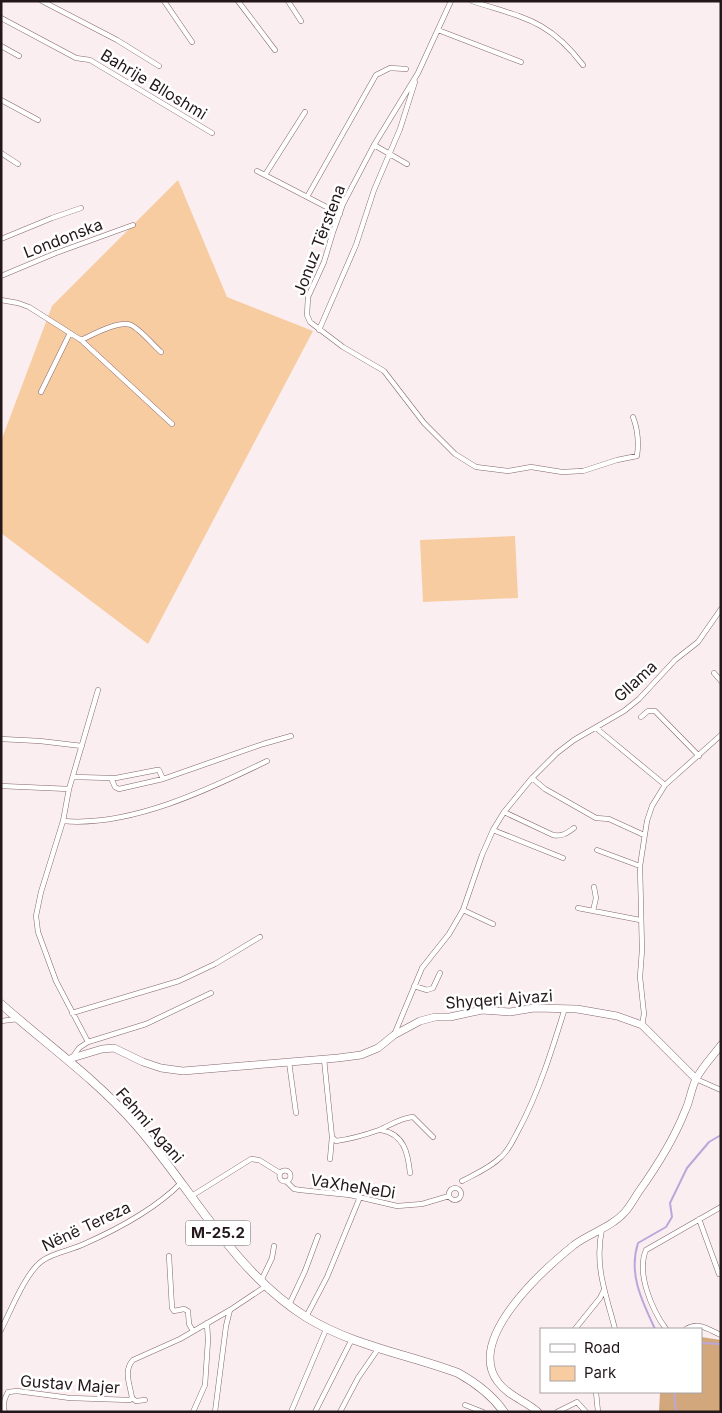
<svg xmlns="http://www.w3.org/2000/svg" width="722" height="1413" font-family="Inter,sans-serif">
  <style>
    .green { fill: #f8cca1 }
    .forest { fill: #d2a77b }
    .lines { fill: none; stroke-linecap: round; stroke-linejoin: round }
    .stream { stroke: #bca7db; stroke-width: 2 }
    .street-casing { stroke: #83666c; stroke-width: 5.5 }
    .secondary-casing { stroke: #83666c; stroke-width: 8 }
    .primary-casing { stroke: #83666c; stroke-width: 9 }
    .street { stroke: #fff; stroke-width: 4.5 }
    .secondary { stroke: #fff; stroke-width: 7 }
    .primary { stroke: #fff; stroke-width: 8 }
    .labels { text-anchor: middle; stroke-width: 5; stroke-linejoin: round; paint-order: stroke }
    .shield { fill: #fff; stroke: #655d5f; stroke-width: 1 }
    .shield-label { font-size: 15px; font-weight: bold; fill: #23171a }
    .street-label { font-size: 16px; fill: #23171a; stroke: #fff }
  </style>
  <rect width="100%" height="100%" fill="#fbeef0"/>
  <path class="green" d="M178 180 227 297 313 331 148 644 1 533V441L52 306Z
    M515 536 518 598 423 602 420 540Z"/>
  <path class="forest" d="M701 1337 721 1340V1412H659L660 1392H701Z"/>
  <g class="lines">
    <path class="stream" d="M655 1329C642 1301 628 1274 638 1243L666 1227 672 1217 670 1203 687 1168 709 1142 721 1135
      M701 1343 721 1344
      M674 1392 676 1412"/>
    <g class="street-casing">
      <path id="street" d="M42 1 117 40 159 66
        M164 1 192 42
        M238 1 275 50
        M288 1 301 21
        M451 1 418 73 374 145 343 204 333 232 324 262 308 297 307 315 310 322 343 347 384 371 424 423 455 454 476 467 508 471 531 467 562 472 583 471 617 460 637 456C639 442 638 430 633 417
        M472 1C523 18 548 19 583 65
        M1 18 76 58 90 60 212 133
        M438 30 521 62
        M1 46 19 56
        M1 100 38 120
        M374 145 407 164
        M1 153 18 164
        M257 171 340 214
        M265 175 305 112
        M307 197 376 75 390 68 406 69
        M1 239 52 218 81 208
        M1 276 56 253 133 225
        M1 300 18 303 29 307 81 340 172 424
        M319 330 356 245 374 190 400 129 415 82
        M81 340C92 335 119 320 131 325 140 329 153 345 161 352
        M41 392 70 333
        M714 673 721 681
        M641 717 648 711H655L699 756
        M596 728 665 785
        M1 739 40 741 82 746
        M74 777 111 778 115 787 119 789 163 779 263 744 291 736
        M111 778H116L157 770H159L163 779
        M532 778 545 789 596 818 609 819 644 835
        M1 786 69 789
        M504 812 553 835C562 837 567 833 574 828
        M63 821C130 827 208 790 267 761
        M493 830 563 858
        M597 850 640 866
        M578 908 640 920
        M463 910 493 924
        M593 911 596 898 594 887
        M414 986 427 990 433 988 440 973
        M72 1013 179 981 215 964 260 937
        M1 1021 18 1019
        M642 1025 644 1014 640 977 642 950 640 866 647 821 652 806 665 785 721 735
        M394 1035 422 968 449 934 463 910 482 855 493 830 504 812 532 778 557 753 574 740 624 711 639 699 675 660 698 642 721 609
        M88 1042 56 981 38 932 36 916 41 892 63 821 69 789 98 690
        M72 1058 79 1048 88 1042 146 1024 211 993
        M324 1059 332 1137 336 1141C351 1139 365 1135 379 1130 391 1125 400 1118 413 1117L433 1137
        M289 1062 296 1113
        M696 1079 721 1090
        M381 1130C404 1134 408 1153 410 1173
        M330 1159 332 1137
        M279.5 1176a5.5 5.5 0 1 1 11 0a5.5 5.5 0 1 1-11 0Z
        M286 1181 294 1189 300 1190 350 1195 397 1206 422 1204 449 1196
        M462 1181C475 1174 490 1168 501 1157 509 1150 513 1140 518 1131 539 1092 552 1050 565 1008
        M449 1194a6 6 0 1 1 12 0a6 6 0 1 1-12 0Z
        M190 1197 251 1159 259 1160 280 1173
        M699 1219 719 1274
        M602 1229C594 1266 606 1294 615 1329
        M169 1256 172 1308 174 1311 184 1309 188 1311 189 1324 193 1331
        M261 1281 272 1258 274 1246
        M289 1305 305 1271 318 1236
        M306 1317 327 1277 360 1197
        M575 1329 600 1298 604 1290
        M666 1329C652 1310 636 1273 646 1250L721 1207
        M686 1329C699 1321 709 1330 721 1335
        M1 1330C10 1312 26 1272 42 1261 52 1253 72 1250 84 1244 118 1229 154 1210 181 1183
        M596 1392 598 1412
        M132 1398 136 1401 145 1400
        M465 1405 483 1412
        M5 1412C2 1405 4 1399 8 1392L17 1391 70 1398 130 1400 132 1398C130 1384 123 1371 133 1360L180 1339 230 1310 266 1286
        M193 1412 205 1385 208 1340 207 1323
        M215 1412 226 1326 230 1310
        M291 1412 327 1327
        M315 1412 352 1339
        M340 1412 358 1378 378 1349
        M557 1412 577 1402 586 1412"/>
    </g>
    <g class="secondary-casing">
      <path id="secondary" d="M69 1061 72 1058 102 1049 114 1048 143 1062 161 1068 183 1071 338 1058 361 1055 378 1048 394 1035 420 1021 435 1017H450L482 1010 510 1012 534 1008 577 1009 617 1016 642 1025 696 1079
        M538 1412C526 1401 508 1396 498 1382 465 1339 544 1269 574 1245 590 1233 612 1227 625 1212 631 1205 635 1197 640 1190 657 1166 674 1139 685 1111 690 1101 691 1089 696 1079 702 1067 713 1056 721 1045"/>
    </g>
    <g class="primary-casing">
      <path id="primary" d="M1 1004C46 1044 96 1079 136 1125 192 1189 233 1271 306 1317 353 1346 407 1354 458 1373 476 1383 492 1395 504 1412"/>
    </g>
    <use href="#street" class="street"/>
    <use href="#secondary" class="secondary"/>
    <use href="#primary" class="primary"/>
  </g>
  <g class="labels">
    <rect class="shield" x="185.5" y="1220.5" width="65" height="25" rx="4"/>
    <g class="shield-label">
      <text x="218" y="1238">M-25.2</text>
    </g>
    <g class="street-label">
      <text transform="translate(154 84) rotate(31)" y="6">Bahrije Blloshmi</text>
      <text transform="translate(63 238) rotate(-21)" y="6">Londonska</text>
      <text transform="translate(319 240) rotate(-69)" y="6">Jonuz Tërstena</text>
      <text transform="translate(635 681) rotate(-43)" y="6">Gllama</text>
      <text transform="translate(499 999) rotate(-4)" y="6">Shyqeri Ajvazi</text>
      <text transform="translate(150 1125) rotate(49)" y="6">Fehmi Agani</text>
      <text transform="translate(353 1186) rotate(9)" y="6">VaXheNeDi</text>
      <text transform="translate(86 1226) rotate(-25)" y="6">Nënë Tereza</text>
      <text transform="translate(70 1384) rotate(4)" y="6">Gustav Majer</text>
    </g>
  </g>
  <rect width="722" height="1413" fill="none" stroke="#23171a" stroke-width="5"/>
  <rect x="540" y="1328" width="162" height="65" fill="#ffffff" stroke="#a7a2a3"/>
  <rect x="550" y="1344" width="25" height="8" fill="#ffffff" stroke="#a7a2a3"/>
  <text x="584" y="1353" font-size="15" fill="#23171a">Road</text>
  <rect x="550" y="1366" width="25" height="15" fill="#f8cca1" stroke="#a7a2a3"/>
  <text x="584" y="1378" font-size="15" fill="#23171a">Park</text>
</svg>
